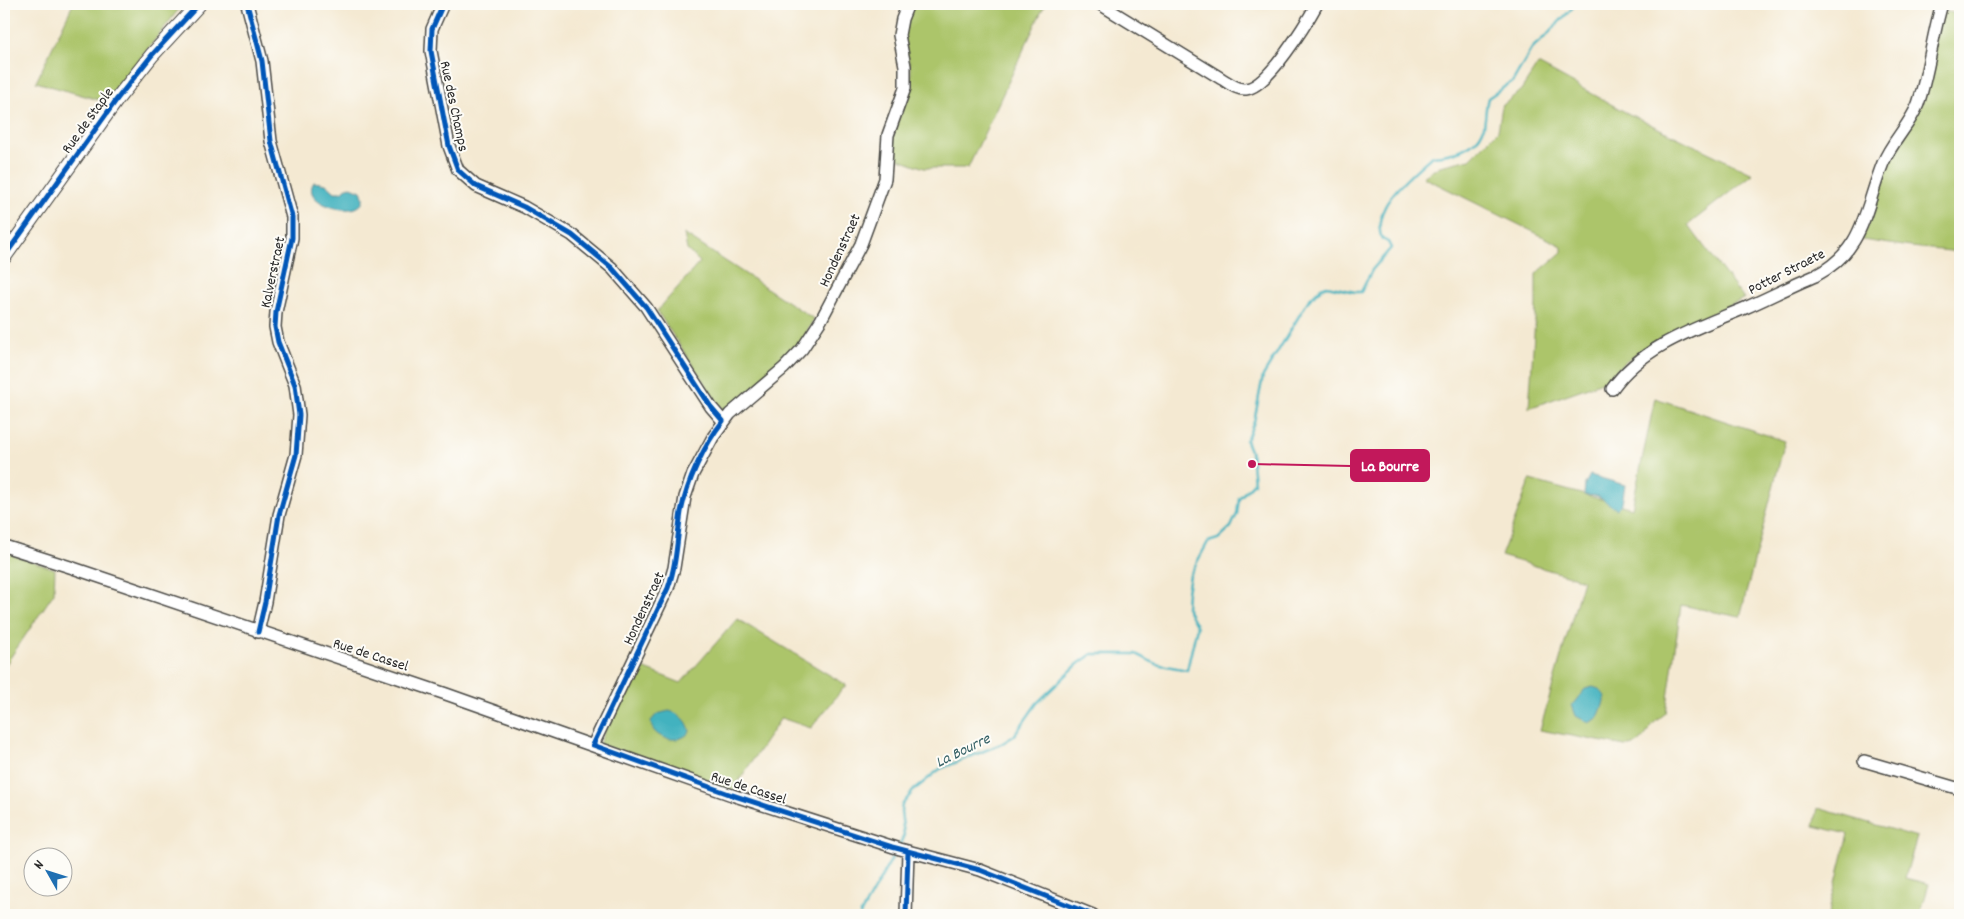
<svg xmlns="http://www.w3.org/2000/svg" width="1964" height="919" font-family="Dekko,sans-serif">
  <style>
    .green { fill: #acc56a; stroke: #6c784a }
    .water { fill: #43b2bf; stroke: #376e75 }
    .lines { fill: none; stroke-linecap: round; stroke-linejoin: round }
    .stream { stroke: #43b2bf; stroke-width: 2.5 }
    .minor-casing { stroke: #494844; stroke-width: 14 }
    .major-casing { stroke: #494844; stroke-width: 16 }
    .minor { stroke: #fff; stroke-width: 11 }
    .major { stroke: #fff; stroke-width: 14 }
    .cycleway-casing { stroke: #fdfcf7; stroke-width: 8 }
    .cycleway { stroke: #0057b8; stroke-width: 5 }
    .labels { text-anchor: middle; stroke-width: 4; stroke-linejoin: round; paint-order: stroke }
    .street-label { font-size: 15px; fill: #2b2b2b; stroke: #fdfcf7 }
    .water-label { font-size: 16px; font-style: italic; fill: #356166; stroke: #fdfcf7 }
    .leader { fill: none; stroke: #c2185b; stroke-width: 2 }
    .callout-dot { fill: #c2185b; stroke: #fdfcf7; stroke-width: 2 }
    .callout { fill: #c2185b; stroke: #c2185b; stroke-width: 2 }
    .callout-label { font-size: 16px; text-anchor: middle; font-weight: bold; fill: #fff }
  </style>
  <rect width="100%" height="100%" fill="#fdfcf7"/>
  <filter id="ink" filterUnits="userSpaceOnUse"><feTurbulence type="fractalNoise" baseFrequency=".02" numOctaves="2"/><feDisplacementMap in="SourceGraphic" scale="10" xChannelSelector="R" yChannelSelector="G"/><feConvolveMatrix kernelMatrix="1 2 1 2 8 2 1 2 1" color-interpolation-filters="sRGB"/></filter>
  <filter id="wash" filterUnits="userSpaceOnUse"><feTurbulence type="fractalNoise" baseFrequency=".0096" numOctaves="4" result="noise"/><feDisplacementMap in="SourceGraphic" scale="20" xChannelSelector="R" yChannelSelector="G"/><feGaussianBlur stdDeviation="1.12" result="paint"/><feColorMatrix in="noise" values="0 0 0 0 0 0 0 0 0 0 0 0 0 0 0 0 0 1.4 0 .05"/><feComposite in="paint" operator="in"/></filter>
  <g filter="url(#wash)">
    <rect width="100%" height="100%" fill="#f4e9d2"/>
    <path class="green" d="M73 4H183L106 102 36 82Z
      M912 4H1045L968 168H924L889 155 891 139 911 83V73L903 32Z
      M1942 11 1960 14V252L1911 247 1862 240 1886 167 1917 113Z
      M1538 64 1627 113 1753 174 1688 225 1744 299 1678 328 1646 347 1627 360 1605 381 1529 408 1536 304V274L1562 252V246L1423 177 1440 166 1470 159 1498 131 1502 106 1521 90Z
      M684 234 814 319 801 342 784 361 724 412 657 311 700 262 687 250Z
      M1655 398 1785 441 1740 617 1681 605 1666 713C1662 716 1657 720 1653 724 1645 735 1641 747 1625 746L1540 730 1583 580 1501 556 1530 480 1632 508Z
      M4 552 55 569 54 593 4 667Z
      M737 619 846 685 811 728 781 718 732 791 599 744 633 664 681 683Z
      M1818 808 1917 837 1905 878 1929 884 1920 915H1828L1848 834 1814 826Z"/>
    <path class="water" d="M314 182 326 184 335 192H342L349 186 361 191C377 224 296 207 314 182Z
      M1590 475 1625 485 1622 503 1617 509 1597 496 1584 495 1585 484Z
      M1593 687 1599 689 1606 697 1598 718 1589 723 1576 716 1572 705 1585 689Z
      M669 711C679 713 688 720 690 731 681 746 650 739 651 721L657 714Z"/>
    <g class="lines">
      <path class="stream" d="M900 844 904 835 901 812 902 805 914 790 940 769 1001 744 1014 736 1037 703 1078 664 1092 654H1136L1156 664 1187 670 1197 627 1186 607 1187 592 1190 575 1208 542 1218 539 1231 527 1237 514 1239 498 1254 483 1251 453 1246 441 1254 422 1263 376 1308 301 1321 288 1327 286 1355 292H1361L1372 270 1391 248 1388 242 1382 239C1369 207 1411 175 1432 156 1450 155 1475 149 1483 130 1486 120 1485 108 1488 98L1513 81 1532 48 1547 35 1576 4
        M860 915 896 851"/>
    </g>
  </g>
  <g filter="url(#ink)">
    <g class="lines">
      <g class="minor-casing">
        <path id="minor" d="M247 4 262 61 271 141 292 217V238L276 312 275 327 278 342 295 385 299 415 296 455 279 515 265 602 258 632
          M443 4 432 29 431 51 449 146 458 170 476 186 524 207 572 235 612 268 646 307 711 407 723 421
          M1100 4 1222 79C1229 83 1237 90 1246 89 1268 87 1307 22 1317 4
          M1612 389C1643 345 1697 328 1745 308 1768 298 1791 286 1815 276 1865 250 1864 210 1883 163 1892 141 1910 125 1918 104 1929 72 1932 36 1942 4
          M4 546 70 567 446 694 732 795 900 849 980 870 1093 915
          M593 745 668 588 674 568 685 497 693 474 713 437 730 414 784 368 802 349 821 320 861 244 885 179 888 135 905 88V66L899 35 902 19 908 4
          M1864 761 1960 789
          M906 915 908 852"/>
      </g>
      <g class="major-casing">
        <path id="major" d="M4 257 117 99 152 55 199 4"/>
      </g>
      <use href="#minor" class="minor"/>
      <use href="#major" class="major"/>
      <g class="cycleway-casing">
        <path id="cycleway" d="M247 4 262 61 271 141 292 217V238L276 312 275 327 278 342 295 385 299 415 296 455 279 515 265 602 258 632
          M443 4 432 29 431 51 449 146 458 170 476 186 524 207 572 235 612 268 646 307 711 407 723 421C704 445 687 482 681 512 677 538 677 563 668 588L593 745 732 795 892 847 980 870 1093 915
          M4 257 117 99 152 55 199 4
          M906 915 908 852"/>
      </g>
      <use href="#cycleway" class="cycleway"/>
    </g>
  </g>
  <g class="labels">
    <g class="street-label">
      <text transform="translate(455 106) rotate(78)" y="5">Rue des Champs</text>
      <text transform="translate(87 120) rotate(-54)" y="5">Rue de Staple</text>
      <text transform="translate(839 250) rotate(-65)" y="5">Hondenstraet</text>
      <text transform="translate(1786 271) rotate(-27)" y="5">Potter Straete</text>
      <text transform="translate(272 272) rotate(-78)" y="5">Kalverstraet</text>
      <text transform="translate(643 608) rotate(-65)" y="5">Hondenstraet</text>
      <text transform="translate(371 654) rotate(18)" y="5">Rue de Cassel</text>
      <text transform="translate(749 787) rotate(18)" y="5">Rue de Cassel</text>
    </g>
    <g class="water-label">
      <text transform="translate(962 749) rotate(-26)" y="6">La Bourre</text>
    </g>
  </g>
  <path class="leader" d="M1252 464L1351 466"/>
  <circle class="callout-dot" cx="1252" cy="464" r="5"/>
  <rect class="callout" x="1351" y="450" width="78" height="31" rx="5"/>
  <g class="callout-label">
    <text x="1390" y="471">La Bourre</text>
  </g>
  <rect width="1964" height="919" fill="none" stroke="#fdfcf7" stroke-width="20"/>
  <g transform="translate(48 872) rotate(309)"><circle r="24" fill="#fdfcf7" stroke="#a9a8a5"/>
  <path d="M0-4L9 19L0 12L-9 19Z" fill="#1f6fb2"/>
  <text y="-8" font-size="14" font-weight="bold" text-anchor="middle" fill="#2b2b2b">N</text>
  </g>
</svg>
